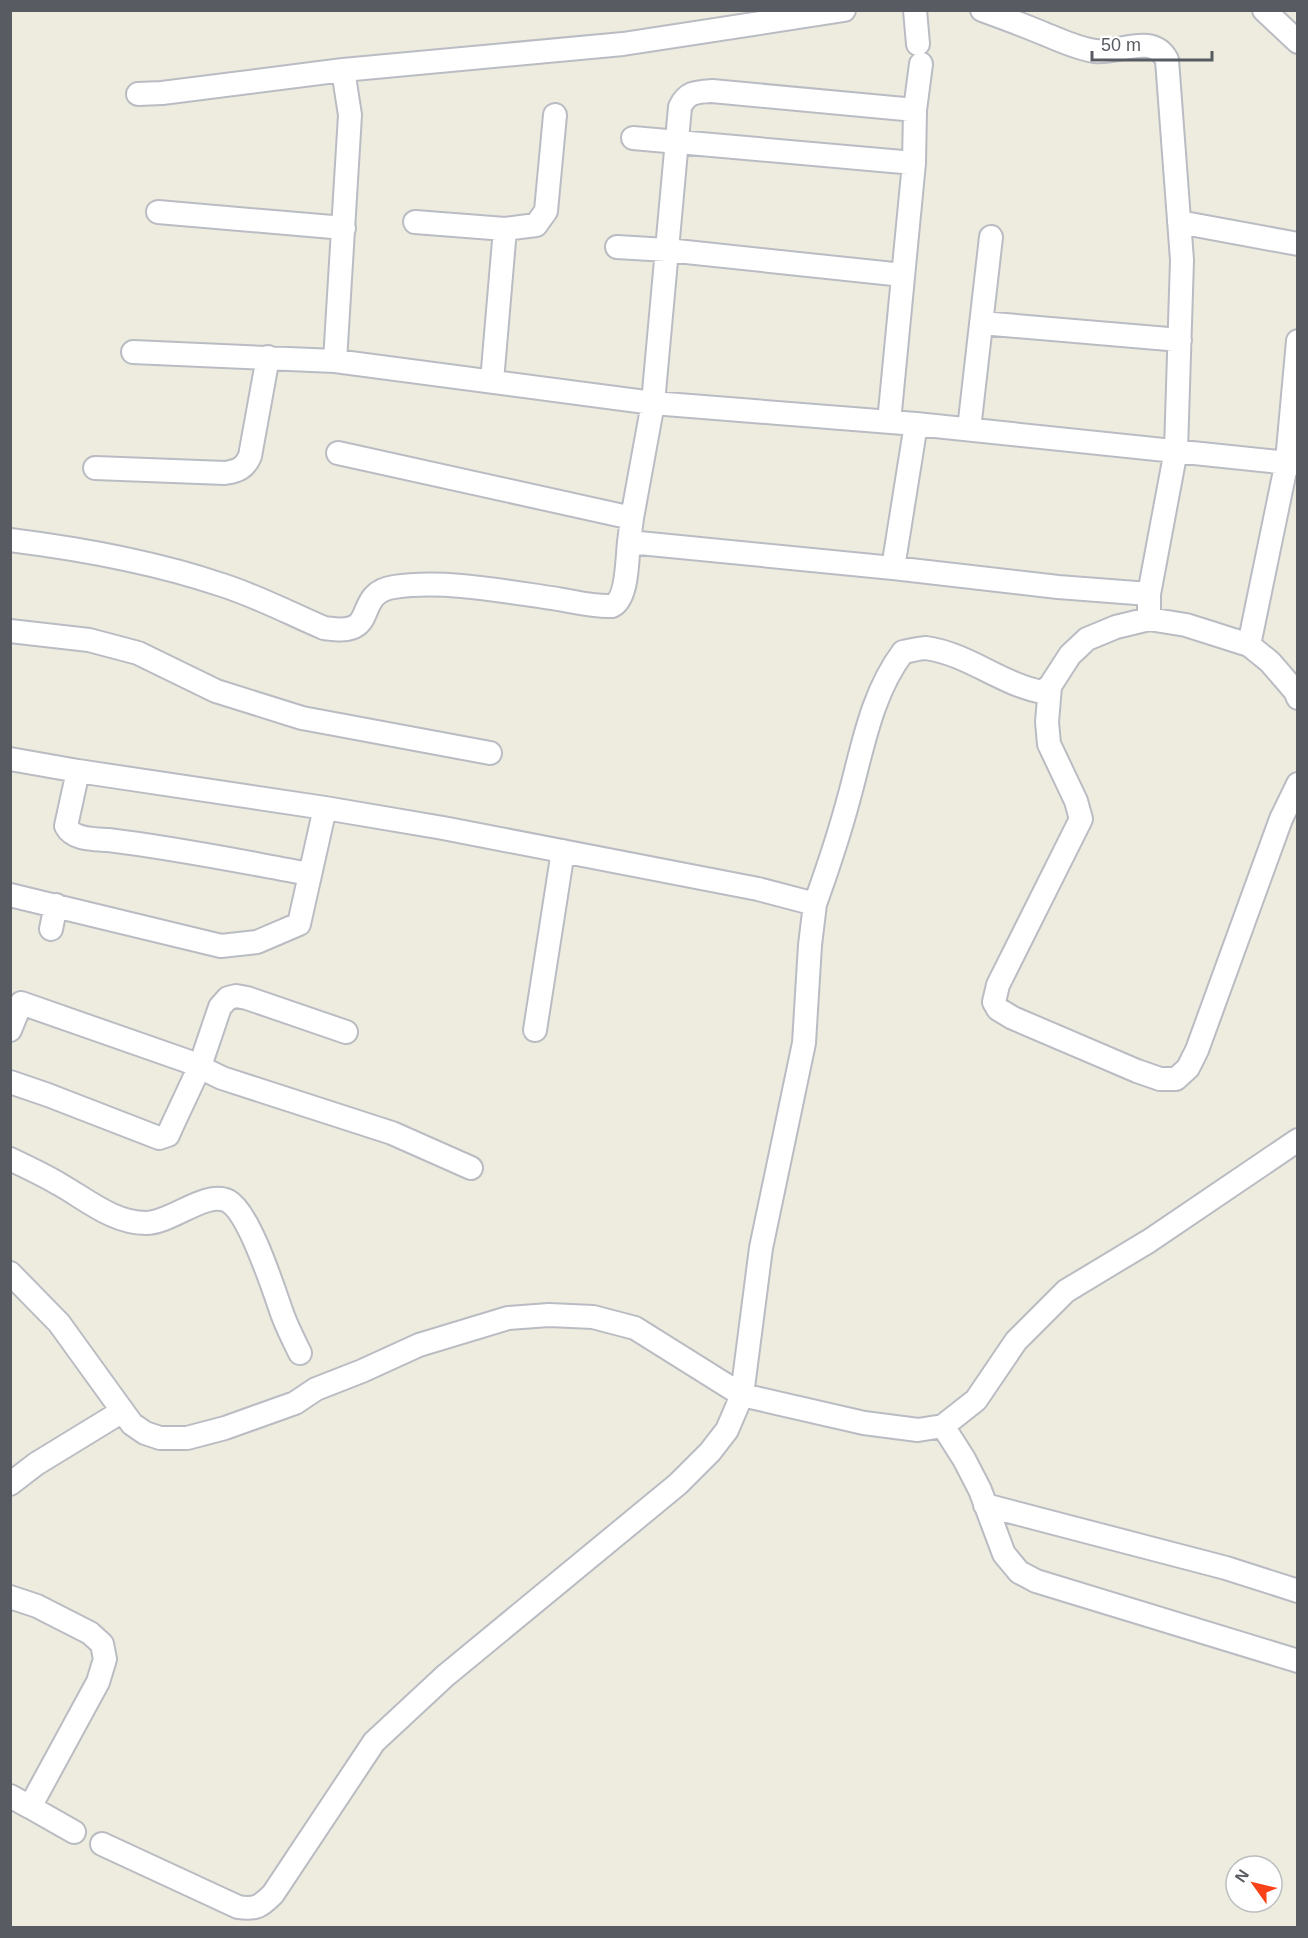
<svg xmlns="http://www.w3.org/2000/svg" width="1308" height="1938" font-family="Arial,sans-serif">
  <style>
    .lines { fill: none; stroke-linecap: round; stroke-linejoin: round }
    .minor-casing { stroke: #babcc3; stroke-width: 26 }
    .minor { stroke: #fff; stroke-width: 22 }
  </style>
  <rect width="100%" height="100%" fill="#edecdf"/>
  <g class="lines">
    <g class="minor-casing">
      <path id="minor" d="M915 10 918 44
        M982 10C1004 18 1026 26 1047 35 1062 41 1079 49 1095 51 1118 54 1153 32 1167 60L1182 260 1176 450 1149 594V619
        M1264 10 1298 42
        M138 94 162 93 343 70 623 44 844 10
        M915 110 712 91C696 92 687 92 680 107L653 403 632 518 629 542 893 568 1058 587 1149 594
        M633 138 914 163
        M158 212 344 228
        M415 222 505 229 536 225 546 211 555 115
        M1179 222 1298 244
        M617 247 667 250 903 275
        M981 323 1180 340
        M133 352 335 361 653 403 916 424 1298 464
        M335 361 350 115 343 70
        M492 381 505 229
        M889 422 914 163 915 110 921 64
        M969 429 991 237
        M338 453 632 518
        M95 468 225 473C238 471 245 468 250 456L268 357
        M10 540C82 549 154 562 222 585 257 596 291 614 324 628 333 629 343 631 351 628 372 622 360 592 394 587 445 579 508 592 558 599 576 602 594 607 612 606 628 599 627 558 629 542
        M893 568 916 424
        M10 631 89 640 138 653 216 691 302 718 490 753
        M1249 645 1287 461 1298 341
        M1050 686 1047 722 1049 744 1076 801 1081 819 998 985 994 1002 998 1009 1013 1018 1137 1071 1160 1079H1176L1188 1068 1197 1050 1281 819 1298 784
        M10 759 78 771 325 808 443 828 758 889 815 904 810 945 804 1043 761 1248 742 1395 727 1430 710 1452 678 1484 445 1676 374 1742 273 1894C261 1906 256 1910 238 1907L102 1844
        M78 771 66 826C73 840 94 839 108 840 176 848 243 862 310 874
        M10 895 221 946 257 942 299 924 325 808
        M815 904C828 868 840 832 850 794 863 746 872 693 903 652 910 651 919 648 926 648 968 654 1001 684 1042 692L1050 686 1070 655 1087 639 1116 627 1149 619 1186 625 1249 645 1270 662 1295 691 1298 698
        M51 929 56 905
        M10 1030 21 1003 187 1061 222 1078 392 1133 471 1168
        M535 1030 563 851
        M10 1082 48 1095 159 1138 168 1135 172 1126 200 1066 220 1007 228 998 236 996 247 998 346 1032
        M10 1159C27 1167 44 1175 59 1184 86 1199 113 1223 146 1223 171 1223 206 1190 228 1201 250 1213 274 1291 283 1316 288 1329 294 1341 300 1353
        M10 1273 59 1323 132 1424 145 1433 160 1438H187L225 1428 295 1403 316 1389 362 1371 419 1345 508 1318 549 1315 593 1317 635 1328 742 1395 864 1423 918 1430 943 1426 976 1400 1016 1341 1066 1291 1149 1241 1298 1140
        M943 1426 964 1459 980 1490 1004 1554 1019 1572 1036 1581 1298 1661
        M10 1484 36 1464 121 1412
        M985 1505 1226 1568 1298 1591
        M10 1597 37 1606 90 1633 102 1644 105 1659 98 1682 30 1807 10 1796
        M30 1807 74 1832"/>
    </g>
    <use href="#minor" class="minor"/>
  </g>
  <rect width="1308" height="1938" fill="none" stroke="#585c62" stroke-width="24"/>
  <g transform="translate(1254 1884) rotate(304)"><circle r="28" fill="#ffffff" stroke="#bcbec0" stroke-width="1.5"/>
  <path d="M0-4.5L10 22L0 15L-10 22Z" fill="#fa4219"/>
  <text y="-9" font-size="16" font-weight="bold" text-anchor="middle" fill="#585c62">N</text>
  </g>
  <path d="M1092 51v9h120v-9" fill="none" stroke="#585c62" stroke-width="3"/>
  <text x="1101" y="51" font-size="18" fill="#585c62" stroke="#ffffff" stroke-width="4.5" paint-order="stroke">50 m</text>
</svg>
